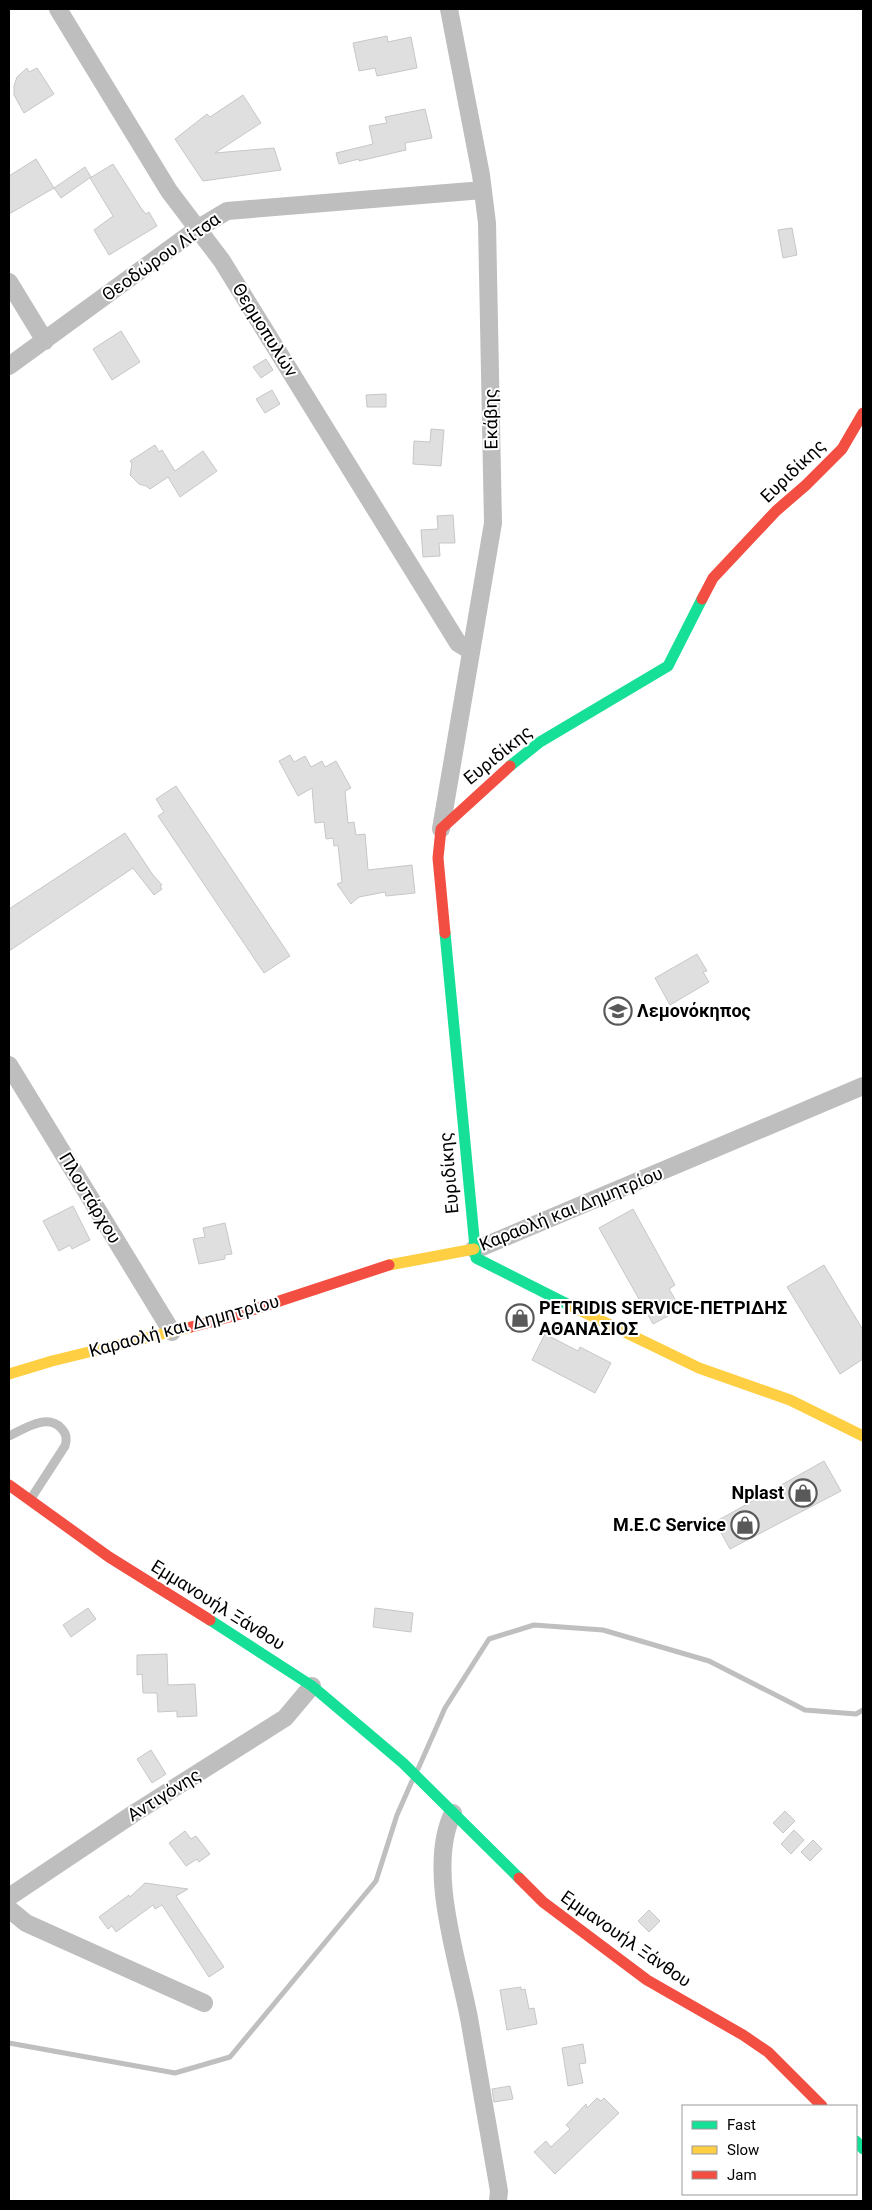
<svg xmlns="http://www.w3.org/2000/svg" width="872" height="2210" font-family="Roboto,sans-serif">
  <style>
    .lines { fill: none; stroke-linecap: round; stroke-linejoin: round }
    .stream { stroke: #bfbfbf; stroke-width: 5 }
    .building { fill: #dfdfdf; stroke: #c7c7c7 }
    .lane { stroke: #bebebe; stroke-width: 9 }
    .street { stroke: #bebebe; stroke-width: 18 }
    .fast { stroke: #16e098; stroke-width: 11 }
    .slow { stroke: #ffcf43; stroke-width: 11 }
    .jam { stroke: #f24e42; stroke-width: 11 }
    .labels { text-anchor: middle; stroke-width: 4; stroke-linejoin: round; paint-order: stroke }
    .street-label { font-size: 18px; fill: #000; stroke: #fff }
    .poi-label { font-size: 18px; font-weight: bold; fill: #000; stroke: #fff; text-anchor: start }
  </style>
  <rect width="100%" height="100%" fill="#fff"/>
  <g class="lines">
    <path class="stream" d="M418 1769 445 1708 489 1639 534 1625 603 1630 709 1661 805 1710 856 1714 863 1710
      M9 2043 175 2073 230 2057 376 1881 397 1815 412 1781"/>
  </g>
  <path class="building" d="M387 36 388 42 411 37 417 68 377 76 375 68 359 71 353 43Z
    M27 68 29 72 37 68 54 94 24 113 14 95V86L17 77Z
    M243 95 261 123 215 153 274 148 281 170 203 181 175 139 207 114 210 117Z
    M425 109 432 138 405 143 406 150 359 161V159L339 164 336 153 373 144 369 126 387 123 385 117Z
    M36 159 54 188 9 214V176Z
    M113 164 141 208 146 214 149 212 157 226 109 255 94 230 113 216 90 178Z
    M85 167 91 177 61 198 54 188Z
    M792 228 797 255 783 258 778 230Z
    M121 331 140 362 112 380 93 349Z
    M266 359 273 370 261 378 253 367Z
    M272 390 280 404 265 413 256 399Z
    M386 394V407H367L366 395Z
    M431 429 444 430 441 466 413 464 414 441 430 442Z
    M155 445 159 452 162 450 175 471 203 451 217 471 180 497 168 477 150 489 146 486 139 484 130 475 132 464 130 461Z
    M453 515 455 543H439L440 556 423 557 421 530 438 529 437 516Z
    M290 755 294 762 305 756 311 767 322 761 325 767 336 761 351 788 345 791 348 823 354 822 356 835 365 834 368 870 412 865 415 893 386 896 385 892 359 897 351 904 337 884 342 882 338 845 334 846 333 838 326 839 324 822 315 823 312 788 298 796 279 761Z
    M176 786 290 956 264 973 158 816 164 812 156 799Z
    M125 833 153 875 162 885 160 886 162 889 154 895 133 868 9 951V909Z
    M697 954 707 971 703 972 709 982 670 1005 655 978Z
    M73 1206 90 1240 72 1249 70 1245 59 1251 43 1221Z
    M633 1209 675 1285 669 1289 681 1309 653 1324 599 1228Z
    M225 1223 232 1254 225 1255V1259L199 1264 193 1239 205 1237 203 1228Z
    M824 1265 863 1330V1359L840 1374 787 1287Z
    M545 1334 578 1351 580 1347 611 1363 595 1393 532 1360Z
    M824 1461 841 1491 730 1549 715 1522Z
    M88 1608 96 1619 71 1637 63 1625Z
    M375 1608 413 1613 411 1632 373 1627Z
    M167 1654 168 1685 195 1684 197 1716 177 1717V1711L158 1712 157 1693H143L142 1674 137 1675V1655Z
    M151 1750 166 1774 152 1783 137 1759Z
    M785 1811 795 1821 783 1833 773 1823Z
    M794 1830 804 1840 791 1854 781 1844Z
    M185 1831 191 1839 196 1836 210 1854 199 1862 197 1859 186 1866 169 1843Z
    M813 1840 822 1849 810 1861 801 1852Z
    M145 1883 188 1889 176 1896 224 1967 209 1977 162 1905 155 1909 153 1905 116 1932 112 1926 108 1929 99 1917 129 1895 130 1897Z
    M649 1910 660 1921 649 1932 638 1921Z
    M521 1987V1990L525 1989 529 2009 534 2008 537 2024 507 2030 500 1990Z
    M583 2044 586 2063 579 2064 583 2083 568 2086 562 2048Z
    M510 2086 513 2099 494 2102 492 2089Z
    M597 2098 601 2101 604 2098 619 2113 555 2174 534 2152 546 2141 551 2147 570 2129 566 2125 586 2104 587 2108Z"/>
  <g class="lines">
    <path class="lane" d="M9 1436C24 1429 47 1413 61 1428 67 1434 67 1439 65 1446L30 1500"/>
    <path class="street" d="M58 9 169 191 222 261 458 643 471 651
      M9 282 45 341
      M9 366 197 229 227 211 483 190
      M441 829 493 523 487 223 481 175 449 9
      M9 1065 172 1332
      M474 1249 482 1247 863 1086
      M453 1813C426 1868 458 1960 469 2018 479 2076 489 2133 499 2191L498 2201
      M9 1897 133 1814 285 1718 312 1686
      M9 1909 26 1923 204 2003"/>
    <path class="fast" d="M510 766 540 742 668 666 702 599
      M445 933 476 1258 569 1305
      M210 1620 312 1686 403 1763 519 1878
      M856 2141 863 2149"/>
    <path class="slow" d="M389 1265 474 1249
      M569 1305 699 1368 790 1400 863 1436
      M9 1374 52 1361 191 1327"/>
    <path class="jam" d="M702 599 713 578 776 511 806 485 842 449 863 413
      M445 933 438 858 441 829 510 766
      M191 1327 237 1315 389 1265
      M9 1485 109 1557 210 1620
      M519 1878 543 1902 647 1980 743 2035 768 2052 822 2106"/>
  </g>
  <defs>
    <g id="school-ring" transform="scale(1.4375)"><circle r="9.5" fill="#fff" stroke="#595959" stroke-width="1.5"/><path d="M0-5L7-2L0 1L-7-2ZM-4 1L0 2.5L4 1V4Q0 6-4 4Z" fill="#595959"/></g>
    <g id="shop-ring" transform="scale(1.4375)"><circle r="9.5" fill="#fff" stroke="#595959" stroke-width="1.5"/><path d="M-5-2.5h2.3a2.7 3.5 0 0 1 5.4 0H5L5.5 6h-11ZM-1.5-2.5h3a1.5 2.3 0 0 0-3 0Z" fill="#595959"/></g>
  </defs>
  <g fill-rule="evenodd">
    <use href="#school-ring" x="618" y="1011"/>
    <use href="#shop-ring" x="520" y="1318"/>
    <use href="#shop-ring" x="803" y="1493"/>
    <use href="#shop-ring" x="745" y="1525"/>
  </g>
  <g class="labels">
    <g class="street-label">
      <text transform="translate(161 257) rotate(-35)" y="6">Θεοδώρου Λίτσα</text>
      <text transform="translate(265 330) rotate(58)" y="6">Θερμοπυλών</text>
      <text transform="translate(491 419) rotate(-91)" y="6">Εκάβης</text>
      <text transform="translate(793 471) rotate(-44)" y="6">Ευριδίκης</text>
      <text transform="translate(498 755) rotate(-39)" y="6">Ευριδίκης</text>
      <text transform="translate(449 1173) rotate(-95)" y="6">Ευριδίκης</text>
      <text transform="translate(90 1198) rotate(59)" y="6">Πλουτάρχου</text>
      <text transform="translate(571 1209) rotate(-22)" y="6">Καραολή και Δημητρίου</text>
      <text transform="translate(184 1326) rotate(-15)" y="6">Καραολή και Δημητρίου</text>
      <text transform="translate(218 1605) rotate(32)" y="6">Εμμανουήλ Ξάνθου</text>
      <text transform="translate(164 1795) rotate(-32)" y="6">Αντιγόνης</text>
      <text transform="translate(626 1939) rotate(35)" y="6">Εμμανουήλ Ξάνθου</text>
    </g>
    <g class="poi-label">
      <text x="637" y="1017">Λεμονόκηπος</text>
      <text x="539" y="1314">PETRIDIS SERVICE-ΠΕΤΡΙΔΗΣ<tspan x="539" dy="21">ΑΘΑΝΑΣΙΟΣ</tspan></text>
      <text x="784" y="1499" text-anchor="end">Nplast</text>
      <text x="726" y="1531" text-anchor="end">M.E.C Service</text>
    </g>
  </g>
  <rect width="872" height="2210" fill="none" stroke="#000000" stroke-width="20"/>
  <rect x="682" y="2105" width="175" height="90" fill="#ffffff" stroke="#999999"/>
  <rect x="692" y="2121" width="25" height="8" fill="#16e098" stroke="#999999"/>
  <text x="727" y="2130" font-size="15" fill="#000000">Fast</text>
  <rect x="692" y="2146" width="25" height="8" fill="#ffcf43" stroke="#999999"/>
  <text x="727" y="2155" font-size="15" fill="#000000">Slow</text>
  <rect x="692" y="2171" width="25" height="8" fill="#f24e42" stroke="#999999"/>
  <text x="727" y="2180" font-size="15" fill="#000000">Jam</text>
</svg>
